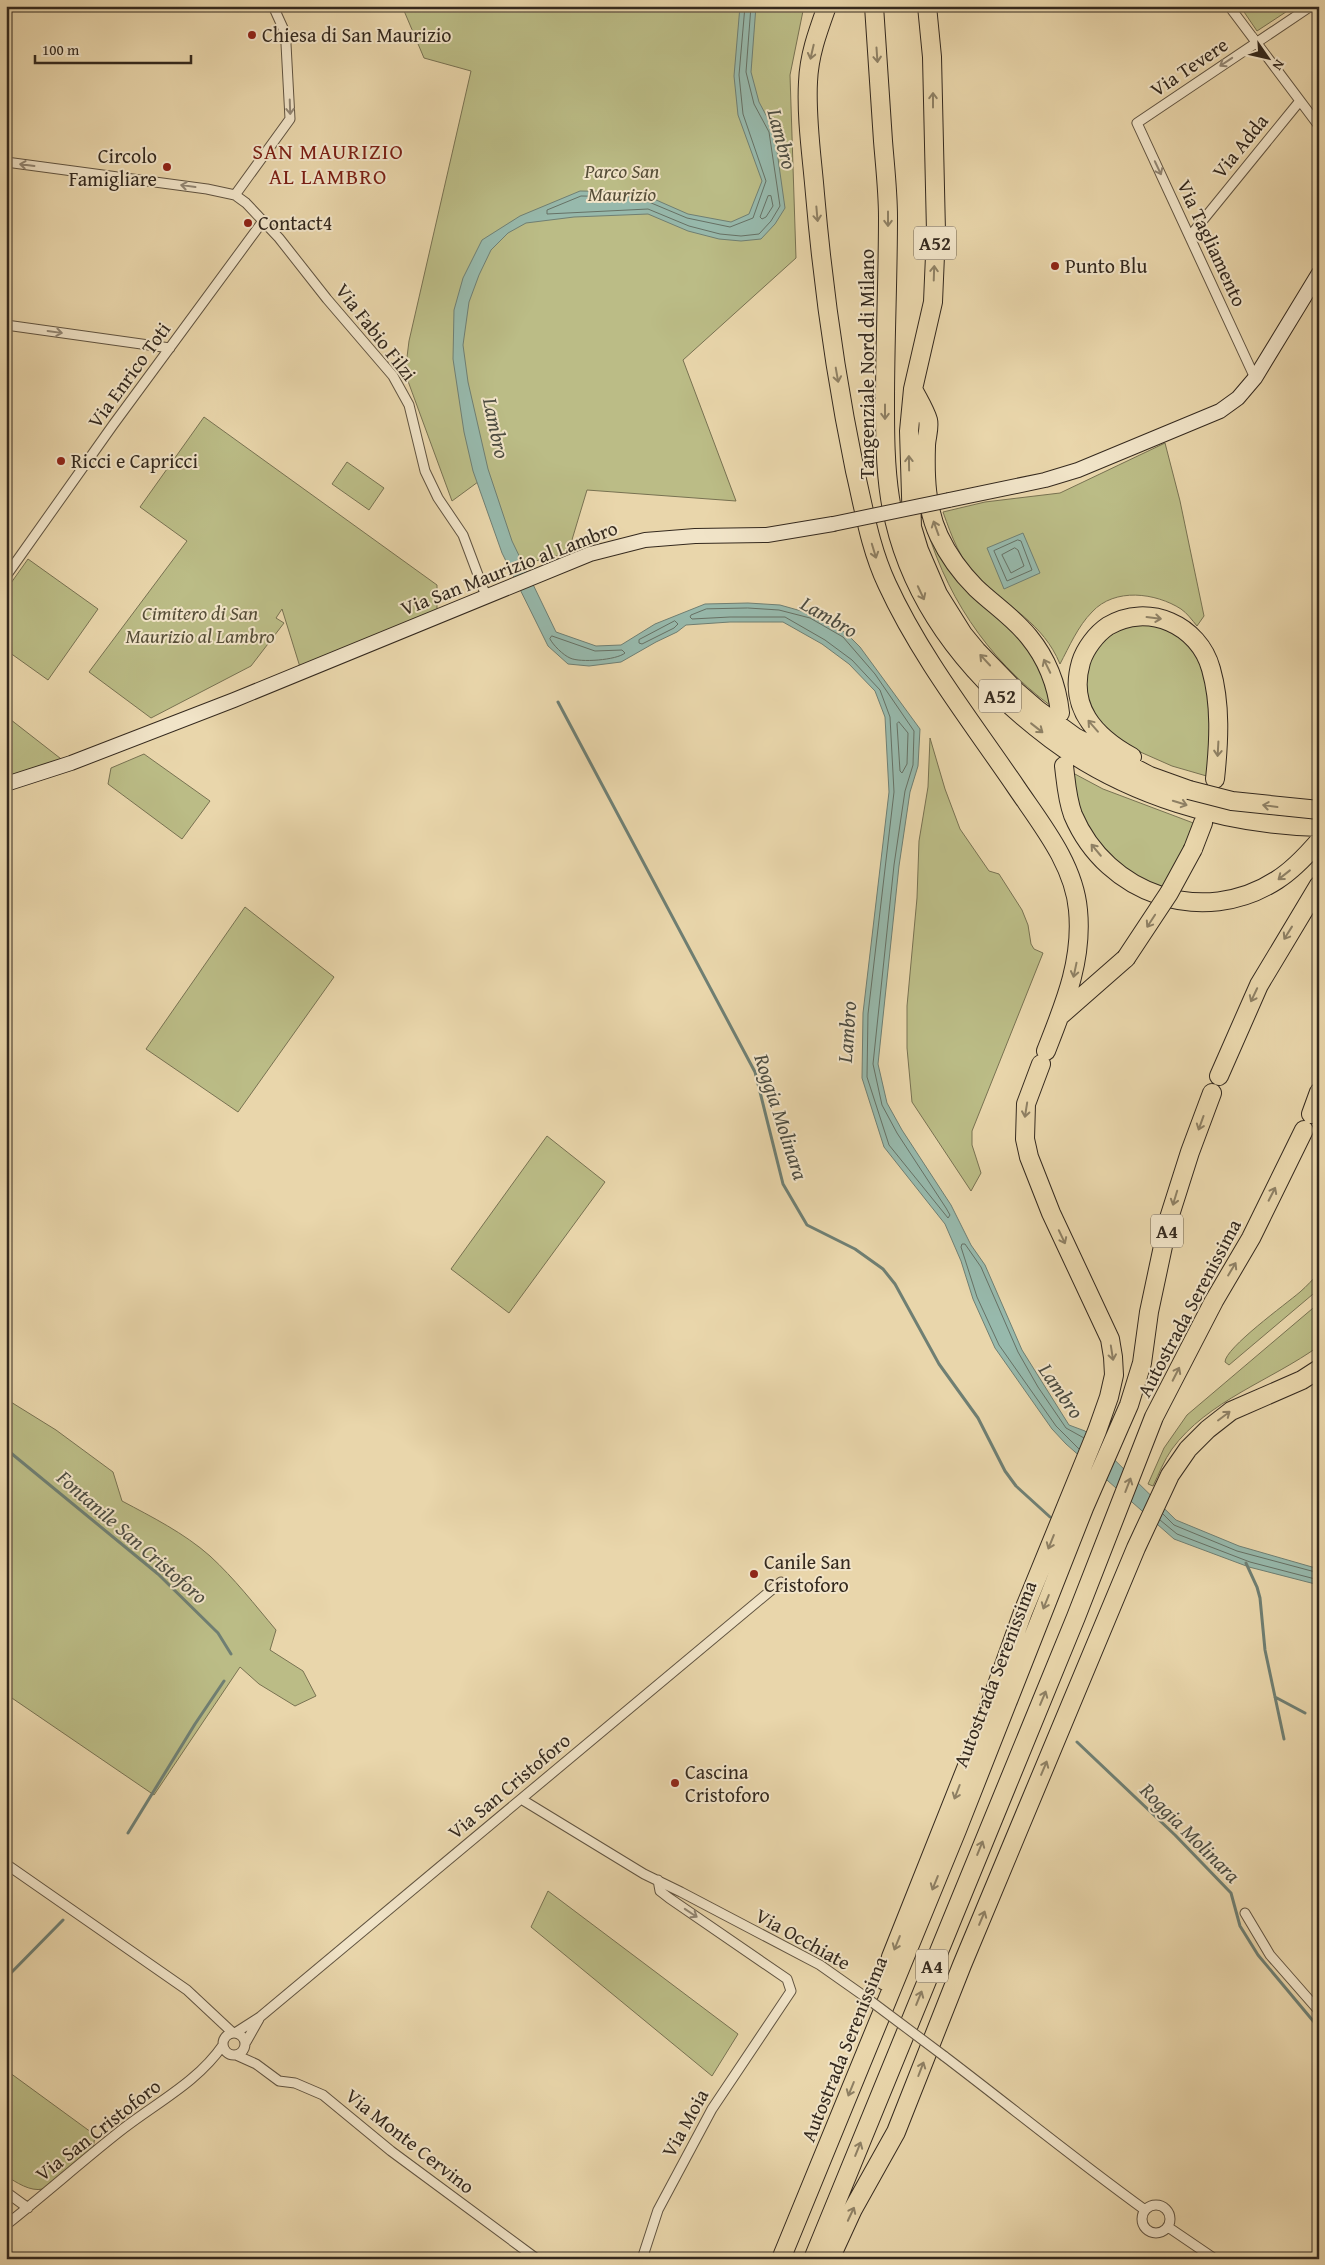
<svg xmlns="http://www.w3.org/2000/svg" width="1325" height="2265" font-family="'Gentium Book Plus',serif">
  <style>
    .green { fill: #bbbc86; stroke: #787252 }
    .water { fill: #97b9ac; stroke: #6f7f73 }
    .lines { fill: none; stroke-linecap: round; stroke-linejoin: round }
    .shore { stroke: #667165; stroke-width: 1 }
    .stream { stroke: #6f7f73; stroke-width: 3 }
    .street-casing { stroke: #615441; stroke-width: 11 }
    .secondary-casing { stroke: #34291e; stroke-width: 16 }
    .highway-casing { stroke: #34291e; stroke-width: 20 }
    .street { stroke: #f1e4c8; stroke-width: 9 }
    .secondary { stroke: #f1e4c8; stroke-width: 14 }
    .highway { stroke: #e9d6ab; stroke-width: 18 }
    .street-bridge-casing { stroke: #615441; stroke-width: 11; stroke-linecap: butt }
    .secondary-bridge-casing { stroke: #34291e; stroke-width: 16; stroke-linecap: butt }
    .highway-bridge-casing { stroke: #34291e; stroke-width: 20; stroke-linecap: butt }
    .street-bridge { stroke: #f1e4c8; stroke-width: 9 }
    .secondary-bridge { stroke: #f1e4c8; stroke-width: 14 }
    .highway-bridge { stroke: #e9d6ab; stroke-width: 18 }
    .oneway { stroke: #8e8064 }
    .oneway2 { stroke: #928673 }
    .poi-dot { fill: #8f2418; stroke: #f1e4c8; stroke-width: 2 }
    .labels { text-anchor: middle; stroke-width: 4; stroke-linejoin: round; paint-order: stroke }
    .shield { fill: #f1e4c8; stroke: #6d6151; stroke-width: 1 }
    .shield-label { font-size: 19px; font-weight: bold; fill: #34291e }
    .poi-label { font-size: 20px; fill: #34291e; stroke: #f1e4c8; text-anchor: start }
    .street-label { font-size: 20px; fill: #34291e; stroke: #f1e4c8 }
    .park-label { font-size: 20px; font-style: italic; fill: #564e38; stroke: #f1e4c8 }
    .water-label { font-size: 21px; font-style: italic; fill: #4d4d42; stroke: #f1e4c8 }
    .quarter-label { font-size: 22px; letter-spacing: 1px; fill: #7a1f14; stroke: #f1e4c8 }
  </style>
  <rect width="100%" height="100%" fill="#e9d6ab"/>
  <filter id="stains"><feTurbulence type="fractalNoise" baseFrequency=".004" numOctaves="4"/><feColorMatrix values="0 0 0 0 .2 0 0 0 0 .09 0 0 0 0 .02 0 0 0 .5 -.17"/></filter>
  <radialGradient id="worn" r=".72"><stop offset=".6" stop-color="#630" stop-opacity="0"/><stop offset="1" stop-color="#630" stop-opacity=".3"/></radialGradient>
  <path class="green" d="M402 6H804L790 75 796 258 683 360 736 501 587 490 568 553 515 566 482 479 452 501 405 373 409 341 471 71 424 58Z
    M1240 6H1295L1257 31Z
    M204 417 437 585V615L300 667 282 609 276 618 284 623 251 666 151 718 89 672 187 541 140 507Z
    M1165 443 1180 501 1204 616 1197 626C1192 620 1187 613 1181 609 1156 593 1115 587 1092 612 1078 626 1069 647 1060 664 1043 623 1009 608 979 579 960 560 952 537 943 512L985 502 1060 493Z
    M347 462 384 488 369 510 332 484Z
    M923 515 1028 647 1041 669 1051 706C986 658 943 592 923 515Z
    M28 559 98 609 48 680 6 650V590Z
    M1145 622 1166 624 1197 647 1210 682V777L1172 766 1138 751 1101 729 1086 703 1083 681 1093 652 1106 636 1125 626Z
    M6 716 65 762 6 780Z
    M930 738 945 789 960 829 989 871 999 874 1022 910 1028 925 1031 944 1034 949 1043 953 972 1131V1145L981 1173 971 1191 912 1102 907 1048V1006L917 898 919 841 928 787Z
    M144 754 210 801 182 839 108 784 111 768Z
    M1073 773 1103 789 1196 824 1162 893C1126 877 1093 849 1079 811 1075 800 1075 785 1073 773Z
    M245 907 334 977 238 1112 146 1049Z
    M547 1136 605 1182 509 1313 451 1269Z
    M1319 1273V1289L1229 1365 1225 1362C1225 1348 1286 1304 1300 1292 1307 1286 1313 1279 1319 1273Z
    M1319 1303V1346C1272 1380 1207 1401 1172 1449 1164 1460 1159 1474 1153 1486L1148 1484 1164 1448 1187 1415Z
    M6 1399 56 1430 113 1472 122 1501C152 1517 184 1533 210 1556 234 1578 255 1605 276 1630L270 1650 303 1671 316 1696 295 1706 259 1684 240 1667 154 1795 6 1694Z
    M548 1891 738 2034 712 2076 531 1927Z
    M6 2070 95 2135 93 2150C84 2157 51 2187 43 2189 30 2192 16 2182 6 2176Z"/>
  <path class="water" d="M740 6H756L751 72 759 102 774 130 785 208 775 224 761 239 741 241 719 239 688 231 648 214 574 217 526 223 508 233 491 250 479 275 469 302 463 345 468 382 488 469 512 541 556 632 596 646 621 645 655 624 705 604 748 603 780 605 812 614 846 633 860 647 920 729 918 766 910 792 899 866 878 1064 887 1103 902 1130 951 1205 971 1245 985 1265 1022 1350 1069 1425 1085 1431 1176 1520 1239 1546 1319 1569V1585L1249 1567 1174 1539 1066 1444 1052 1429 995 1348 973 1299 961 1261 945 1224 884 1147 862 1078 863 1013 889 792 885 717 875 691 849 664 822 644 783 622H730L686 625 677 632 656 642 621 662 589 666 568 664 548 646 502 553 473 471 464 432 453 359 454 310 463 278 482 240 520 216 580 191 638 192 688 214 731 222 749 214 762 181 738 115 734 76Z
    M1023 533 1040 573 1004 589 987 548Z"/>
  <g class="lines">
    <path class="shore" d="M745 6 739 75 743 114 766 181 753 218 730 227 687 218 637 197 581 196 547 210V214L648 209 689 226 720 234 741 236 759 234 771 221 780 206 769 132 754 104 746 72 751 6
      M771 196 773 206 766 217 762 219 760 217 768 196Z
      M1018 540 1021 541 1032 570 1007 581 994 551Z
      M1015 548 1018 550 1024 566 1011 573 1002 555Z
      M748 608 779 610 810 618 843 637 875 674 914 731 913 765 905 791 894 865 873 1064 882 1105 897 1133 946 1208 950 1215 948 1218 889 1145 867 1077 868 1014 894 792 890 717 880 690 852 660 825 640 785 617H730L692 619 690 617 691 615 706 609Z
      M675 621 678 624 674 628 642 644 639 643V640Z
      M552 636 595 651 622 650 625 653C617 660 580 663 570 658 563 655 553 645 550 639Z
      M899 722 908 733 907 764 902 773 900 771 897 724Z
      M1079 1449 1056 1426 999 1345 977 1297 961 1247 962 1244H965L981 1267 1018 1352 1038 1387 1066 1428 1084 1438
      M1163 1514 1174 1525 1237 1551 1319 1573
      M1160 1520 1177 1534 1250 1562 1319 1580"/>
    <path class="stream" d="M558 702 755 1072 783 1184 807 1225 855 1249 883 1269 895 1284 939 1364 978 1418 1005 1471 1016 1486 1050 1517
      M6 1449 158 1574 218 1633 231 1654
      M1246 1563 1257 1587 1260 1598 1265 1650 1284 1739
      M1275 1697 1305 1713
      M1077 1742 1175 1835 1231 1893 1240 1926 1258 1955 1319 2028
      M128 1833 195 1724 224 1681
      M6 1978 63 1920"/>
    <g class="street-casing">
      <path id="street" d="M1229 6 1319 126
        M6 162 207 189 235 195 246 203 279 238 327 299 393 376 409 405 425 471 438 498 463 535 486 596
        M235 195 290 119 286 44 283 28 273 6
        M1190 236 1299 102
        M6 325 170 348
        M1255 378 1137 123 1311 6
        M6 576 113 425 263 221
        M521 1799 644 1874 681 1892 820 1965 864 1996
        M6 1864 187 1990 233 2033
        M1245 1913 1270 1955 1319 2011
        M223 2044a11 11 0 1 1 22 0a11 11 0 1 1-22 0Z
        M235 2033 260 2017 781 1582
        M246 2042 259 2019
        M236 2055 256 2064 279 2081 295 2083 323 2095 391 2151 537 2259
        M944 2056C1011 2107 1076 2160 1145 2210
        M6 2192 28 2208
        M1142 2219a14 14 0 1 1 28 0a14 14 0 1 1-28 0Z
        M6 2225C44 2195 81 2162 119 2132 154 2104 197 2083 223 2045
        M1168 2227 1215 2259
        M642 2259 658 2210 712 2109 791 1991 787 1979 669 1898 660 1891 658 1880"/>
    </g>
    <g class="secondary-casing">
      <path id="secondary" d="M949 500 1045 480 1078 470 1220 411 1238 398 1255 378 1319 273
        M6 784 71 763 234 700 590 554 645 540 695 536 767 535 833 524"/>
    </g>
    <g class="highway-casing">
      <path id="highway" d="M827 6C818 31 809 55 808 82 806 119 812 157 815 194 823 287 836 379 855 471 864 509 870 548 887 584 920 656 971 721 1016 787 1041 824 1074 864 1078 910 1083 961 1064 1005 1046 1051
        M874 6C877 51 880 96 883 141 885 166 888 192 888 217 888 278 885 339 885 401 885 433 885 466 890 498 906 600 970 678 1051 739 1126 795 1225 825 1319 827
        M927 6 932 57 936 232 933 302 913 389 909 431 912 527 919 550 938 594 963 634 977 651 1016 691 1038 710 1075 737 1150 776 1189 790
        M913 389C918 399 925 410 928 420 930 428 926 438 926 446 925 477 926 508 939 536 948 555 961 573 976 588 994 605 1014 618 1029 637 1047 659 1057 685 1060 713
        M1132 757C1094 736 1068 707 1081 662 1085 649 1096 634 1108 626 1148 602 1199 625 1211 669 1221 704 1219 742 1215 779
        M1064 766C1066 782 1067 799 1073 815 1107 895 1203 928 1277 880 1293 870 1306 856 1319 841
        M1193 849 1203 823
        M1061 1015 1126 958
        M1219 1076 1259 985 1319 885
        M1311 1114 1319 1092
        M885 1981 891 1957 975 1746 1023 1612 1097 1431 1109 1397 1114 1375 1113 1357 1110 1339 1051 1213 1029 1157 1025 1139 1026 1104 1041 1064
        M781 2259 957 1830 1084 1508 1129 1405 1142 1363 1149 1312 1169 1218 1190 1152 1212 1093
        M813 2259 1076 1617 1154 1417 1214 1301 1251 1238 1304 1130
        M830 2259 853 2209 896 2132 962 1965 1136 1548 1170 1475 1188 1449 1208 1429 1231 1411 1302 1380 1319 1369"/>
    </g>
    <use href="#street" class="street"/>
    <use href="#secondary" class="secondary"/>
    <use href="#highway" class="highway"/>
    <g class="street-bridge-casing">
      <path id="street-bridge" d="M864 1996 944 2056"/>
    </g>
    <g class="secondary-bridge-casing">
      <path id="secondary-bridge" d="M833 524 949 500"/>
    </g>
    <g class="highway-bridge-casing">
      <path id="highway-bridge" d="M1189 790 1232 801 1319 810
        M1126 958 1169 893 1193 849"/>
    </g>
    <use href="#street-bridge" class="street-bridge"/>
    <use href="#secondary-bridge" class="secondary-bridge"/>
    <use href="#highway-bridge" class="highway-bridge"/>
  </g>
  <defs><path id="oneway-shaft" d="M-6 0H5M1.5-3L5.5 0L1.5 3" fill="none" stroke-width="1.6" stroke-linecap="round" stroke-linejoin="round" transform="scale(1.25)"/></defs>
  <g class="oneway">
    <use href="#oneway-shaft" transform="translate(812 52) rotate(103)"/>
    <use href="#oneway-shaft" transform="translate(877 55) rotate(86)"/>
    <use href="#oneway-shaft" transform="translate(933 100) rotate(-90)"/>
    <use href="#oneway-shaft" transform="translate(817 214) rotate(85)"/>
    <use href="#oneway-shaft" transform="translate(888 219) rotate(90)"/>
    <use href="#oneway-shaft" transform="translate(934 273) rotate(-88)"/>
    <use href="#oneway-shaft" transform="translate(837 375) rotate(80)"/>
    <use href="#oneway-shaft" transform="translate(885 412) rotate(90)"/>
    <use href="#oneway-shaft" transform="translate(909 463) rotate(-91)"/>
    <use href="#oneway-shaft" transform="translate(936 528) rotate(-110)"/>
    <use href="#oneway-shaft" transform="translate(874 551) rotate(73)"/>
    <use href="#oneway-shaft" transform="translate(921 593) rotate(65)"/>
    <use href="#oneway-shaft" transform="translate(1154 618) rotate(7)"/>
    <use href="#oneway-shaft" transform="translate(985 660) rotate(-133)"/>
    <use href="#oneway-shaft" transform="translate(1047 666) rotate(-116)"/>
    <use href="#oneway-shaft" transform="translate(1093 726) rotate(-131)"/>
    <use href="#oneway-shaft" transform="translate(1037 728) rotate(38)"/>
    <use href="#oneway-shaft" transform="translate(1218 749) rotate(93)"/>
    <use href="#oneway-shaft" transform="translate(1180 803) rotate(17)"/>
    <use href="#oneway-shaft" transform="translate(1270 806) rotate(-172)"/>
    <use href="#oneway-shaft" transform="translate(1096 850) rotate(-130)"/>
    <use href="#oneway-shaft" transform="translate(1284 875) rotate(142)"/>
    <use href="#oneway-shaft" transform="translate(1151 921) rotate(123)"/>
    <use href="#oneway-shaft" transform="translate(1288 933) rotate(122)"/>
    <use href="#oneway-shaft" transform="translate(1075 970) rotate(102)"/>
    <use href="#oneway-shaft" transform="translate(1254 995) rotate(115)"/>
    <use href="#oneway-shaft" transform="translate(1026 1110) rotate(99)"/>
    <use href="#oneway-shaft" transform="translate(1201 1123) rotate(110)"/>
    <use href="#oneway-shaft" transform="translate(1272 1194) rotate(-63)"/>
    <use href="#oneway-shaft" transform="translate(1175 1198) rotate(107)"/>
    <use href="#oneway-shaft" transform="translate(1062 1237) rotate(65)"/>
    <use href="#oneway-shaft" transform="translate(1232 1269) rotate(-59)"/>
    <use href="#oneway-shaft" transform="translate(1112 1353) rotate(81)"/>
    <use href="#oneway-shaft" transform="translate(1176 1374) rotate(-63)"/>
    <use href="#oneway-shaft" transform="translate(1224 1416) rotate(-37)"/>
    <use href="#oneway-shaft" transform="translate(1128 1485) rotate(-69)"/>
    <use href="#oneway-shaft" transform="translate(1051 1542) rotate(112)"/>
    <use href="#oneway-shaft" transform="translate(1046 1602) rotate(112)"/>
    <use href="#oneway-shaft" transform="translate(1043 1698) rotate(-67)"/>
    <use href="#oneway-shaft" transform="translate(1044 1768) rotate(-67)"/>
    <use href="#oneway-shaft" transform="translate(957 1792) rotate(111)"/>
    <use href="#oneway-shaft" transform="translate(980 1848) rotate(-68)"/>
    <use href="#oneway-shaft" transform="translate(935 1883) rotate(112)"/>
    <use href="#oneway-shaft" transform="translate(982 1918) rotate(-67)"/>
    <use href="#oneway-shaft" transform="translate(897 1943) rotate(112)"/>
    <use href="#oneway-shaft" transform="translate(919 1998) rotate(-68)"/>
    <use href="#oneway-shaft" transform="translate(921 2069) rotate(-69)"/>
    <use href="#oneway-shaft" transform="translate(851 2089) rotate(112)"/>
    <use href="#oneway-shaft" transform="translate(858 2149) rotate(-68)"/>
    <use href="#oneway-shaft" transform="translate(851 2214) rotate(-65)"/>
  </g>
  <g class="oneway2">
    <use href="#oneway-shaft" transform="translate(1226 62) rotate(146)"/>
    <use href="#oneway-shaft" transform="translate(290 107) rotate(88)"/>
    <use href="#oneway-shaft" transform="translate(27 165) rotate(-173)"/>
    <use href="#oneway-shaft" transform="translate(1158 168) rotate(65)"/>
    <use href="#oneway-shaft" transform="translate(188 186) rotate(-172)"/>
    <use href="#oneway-shaft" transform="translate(55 332) rotate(8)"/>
    <use href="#oneway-shaft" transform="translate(691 1913) rotate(34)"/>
  </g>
  <g class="poi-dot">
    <circle cx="252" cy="35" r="5"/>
    <circle cx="167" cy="167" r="5"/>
    <circle cx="248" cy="223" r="5"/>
    <circle cx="1055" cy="266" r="5"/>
    <circle cx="61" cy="461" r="5"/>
    <circle cx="754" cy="1574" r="5"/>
    <circle cx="675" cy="1783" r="5"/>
  </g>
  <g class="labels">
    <g class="shield">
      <rect x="914" y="226.5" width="42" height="33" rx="4"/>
      <rect x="979" y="679.5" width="42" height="33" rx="4"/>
      <rect x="1151" y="1214.5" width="32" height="33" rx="4"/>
      <rect x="916" y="1949.5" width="32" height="33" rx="4"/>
    </g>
    <g class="shield-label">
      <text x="935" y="250">A52</text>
      <text x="1000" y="703">A52</text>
      <text x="1167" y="1238">A4</text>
      <text x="932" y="1973">A4</text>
    </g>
    <g class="poi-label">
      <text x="262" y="42">Chiesa di San Maurizio</text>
      <text x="157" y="163" text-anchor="end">Circolo<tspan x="157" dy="23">Famigliare</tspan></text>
      <text x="258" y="230">Contact4</text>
      <text x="1065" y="273">Punto Blu</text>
      <text x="71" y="468">Ricci e Capricci</text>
      <text x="764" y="1569">Canile San<tspan x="764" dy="23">Cristoforo</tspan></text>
      <text x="685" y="1779">Cascina<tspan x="685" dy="23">Cristoforo</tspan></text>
    </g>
    <g class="street-label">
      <text transform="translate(1189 67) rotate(-34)" y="7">Via Tevere</text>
      <text transform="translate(1240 146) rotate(-51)" y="7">Via Adda</text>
      <text transform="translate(1212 243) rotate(65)" y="7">Via Tagliamento</text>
      <text transform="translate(376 332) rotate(52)" y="7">Via Fabio Filzi</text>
      <text transform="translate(867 364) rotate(-90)" y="7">Tangenziale Nord di Milano</text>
      <text transform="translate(129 375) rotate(-54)" y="7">Via Enrico Toti</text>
      <text transform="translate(509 568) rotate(-21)" y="7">Via San Maurizio al Lambro</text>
      <text transform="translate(1189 1308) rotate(-62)" y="7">Autostrada Serenissima</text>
      <text transform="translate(995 1674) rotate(-69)" y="7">Autostrada Serenissima</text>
      <text transform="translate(509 1786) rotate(-40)" y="7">Via San Cristoforo</text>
      <text transform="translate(803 1939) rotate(29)" y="7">Via Occhiate</text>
      <text transform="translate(844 2049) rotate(-68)" y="7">Autostrada Serenissima</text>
      <text transform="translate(685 2123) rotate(-61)" y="7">Via Moia</text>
      <text transform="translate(98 2130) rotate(-38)" y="7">Via San Cristoforo</text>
      <text transform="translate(410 2141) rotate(38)" y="7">Via Monte Cervino</text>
    </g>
    <g class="park-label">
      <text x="622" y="178">Parco San<tspan x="622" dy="23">Maurizio</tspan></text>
      <text x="200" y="620">Cimitero di San<tspan x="200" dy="23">Maurizio al Lambro</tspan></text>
    </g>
    <g class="water-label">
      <text transform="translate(782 139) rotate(75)" y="7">Lambro</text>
      <text transform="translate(496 428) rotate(78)" y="7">Lambro</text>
      <text transform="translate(829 617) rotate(30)" y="7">Lambro</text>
      <text transform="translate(847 1032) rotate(-86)" y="7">Lambro</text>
      <text transform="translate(781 1117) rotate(72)" y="7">Roggia Molinara</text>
      <text transform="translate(1061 1391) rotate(55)" y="7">Lambro</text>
      <text transform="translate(132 1537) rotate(41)" y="7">Fontanile San Cristoforo</text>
      <text transform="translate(1190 1833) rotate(45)" y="7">Roggia Molinara</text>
    </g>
    <g class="quarter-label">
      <text x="328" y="159">SAN MAURIZIO<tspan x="328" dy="25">AL LAMBRO</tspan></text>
    </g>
  </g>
  <rect width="1325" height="2265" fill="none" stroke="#e9d6ab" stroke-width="25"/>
  <rect x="8" y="8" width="1310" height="2250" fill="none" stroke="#34291e" stroke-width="2.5"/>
  <rect x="12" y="12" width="1300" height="2240" fill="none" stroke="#34291e"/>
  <g transform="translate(1268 58) rotate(124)" stroke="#f1e4c8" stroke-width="4" paint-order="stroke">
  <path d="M0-4L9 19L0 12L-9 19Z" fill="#34291e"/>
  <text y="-8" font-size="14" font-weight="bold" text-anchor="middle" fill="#34291e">N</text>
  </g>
  <path d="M35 55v8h156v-8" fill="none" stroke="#34291e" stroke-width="2.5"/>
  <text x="42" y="55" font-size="15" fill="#34291e" stroke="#f1e4c8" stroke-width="4" paint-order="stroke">100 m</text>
  <rect width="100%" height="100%" filter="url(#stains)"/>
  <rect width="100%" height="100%" fill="url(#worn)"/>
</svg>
